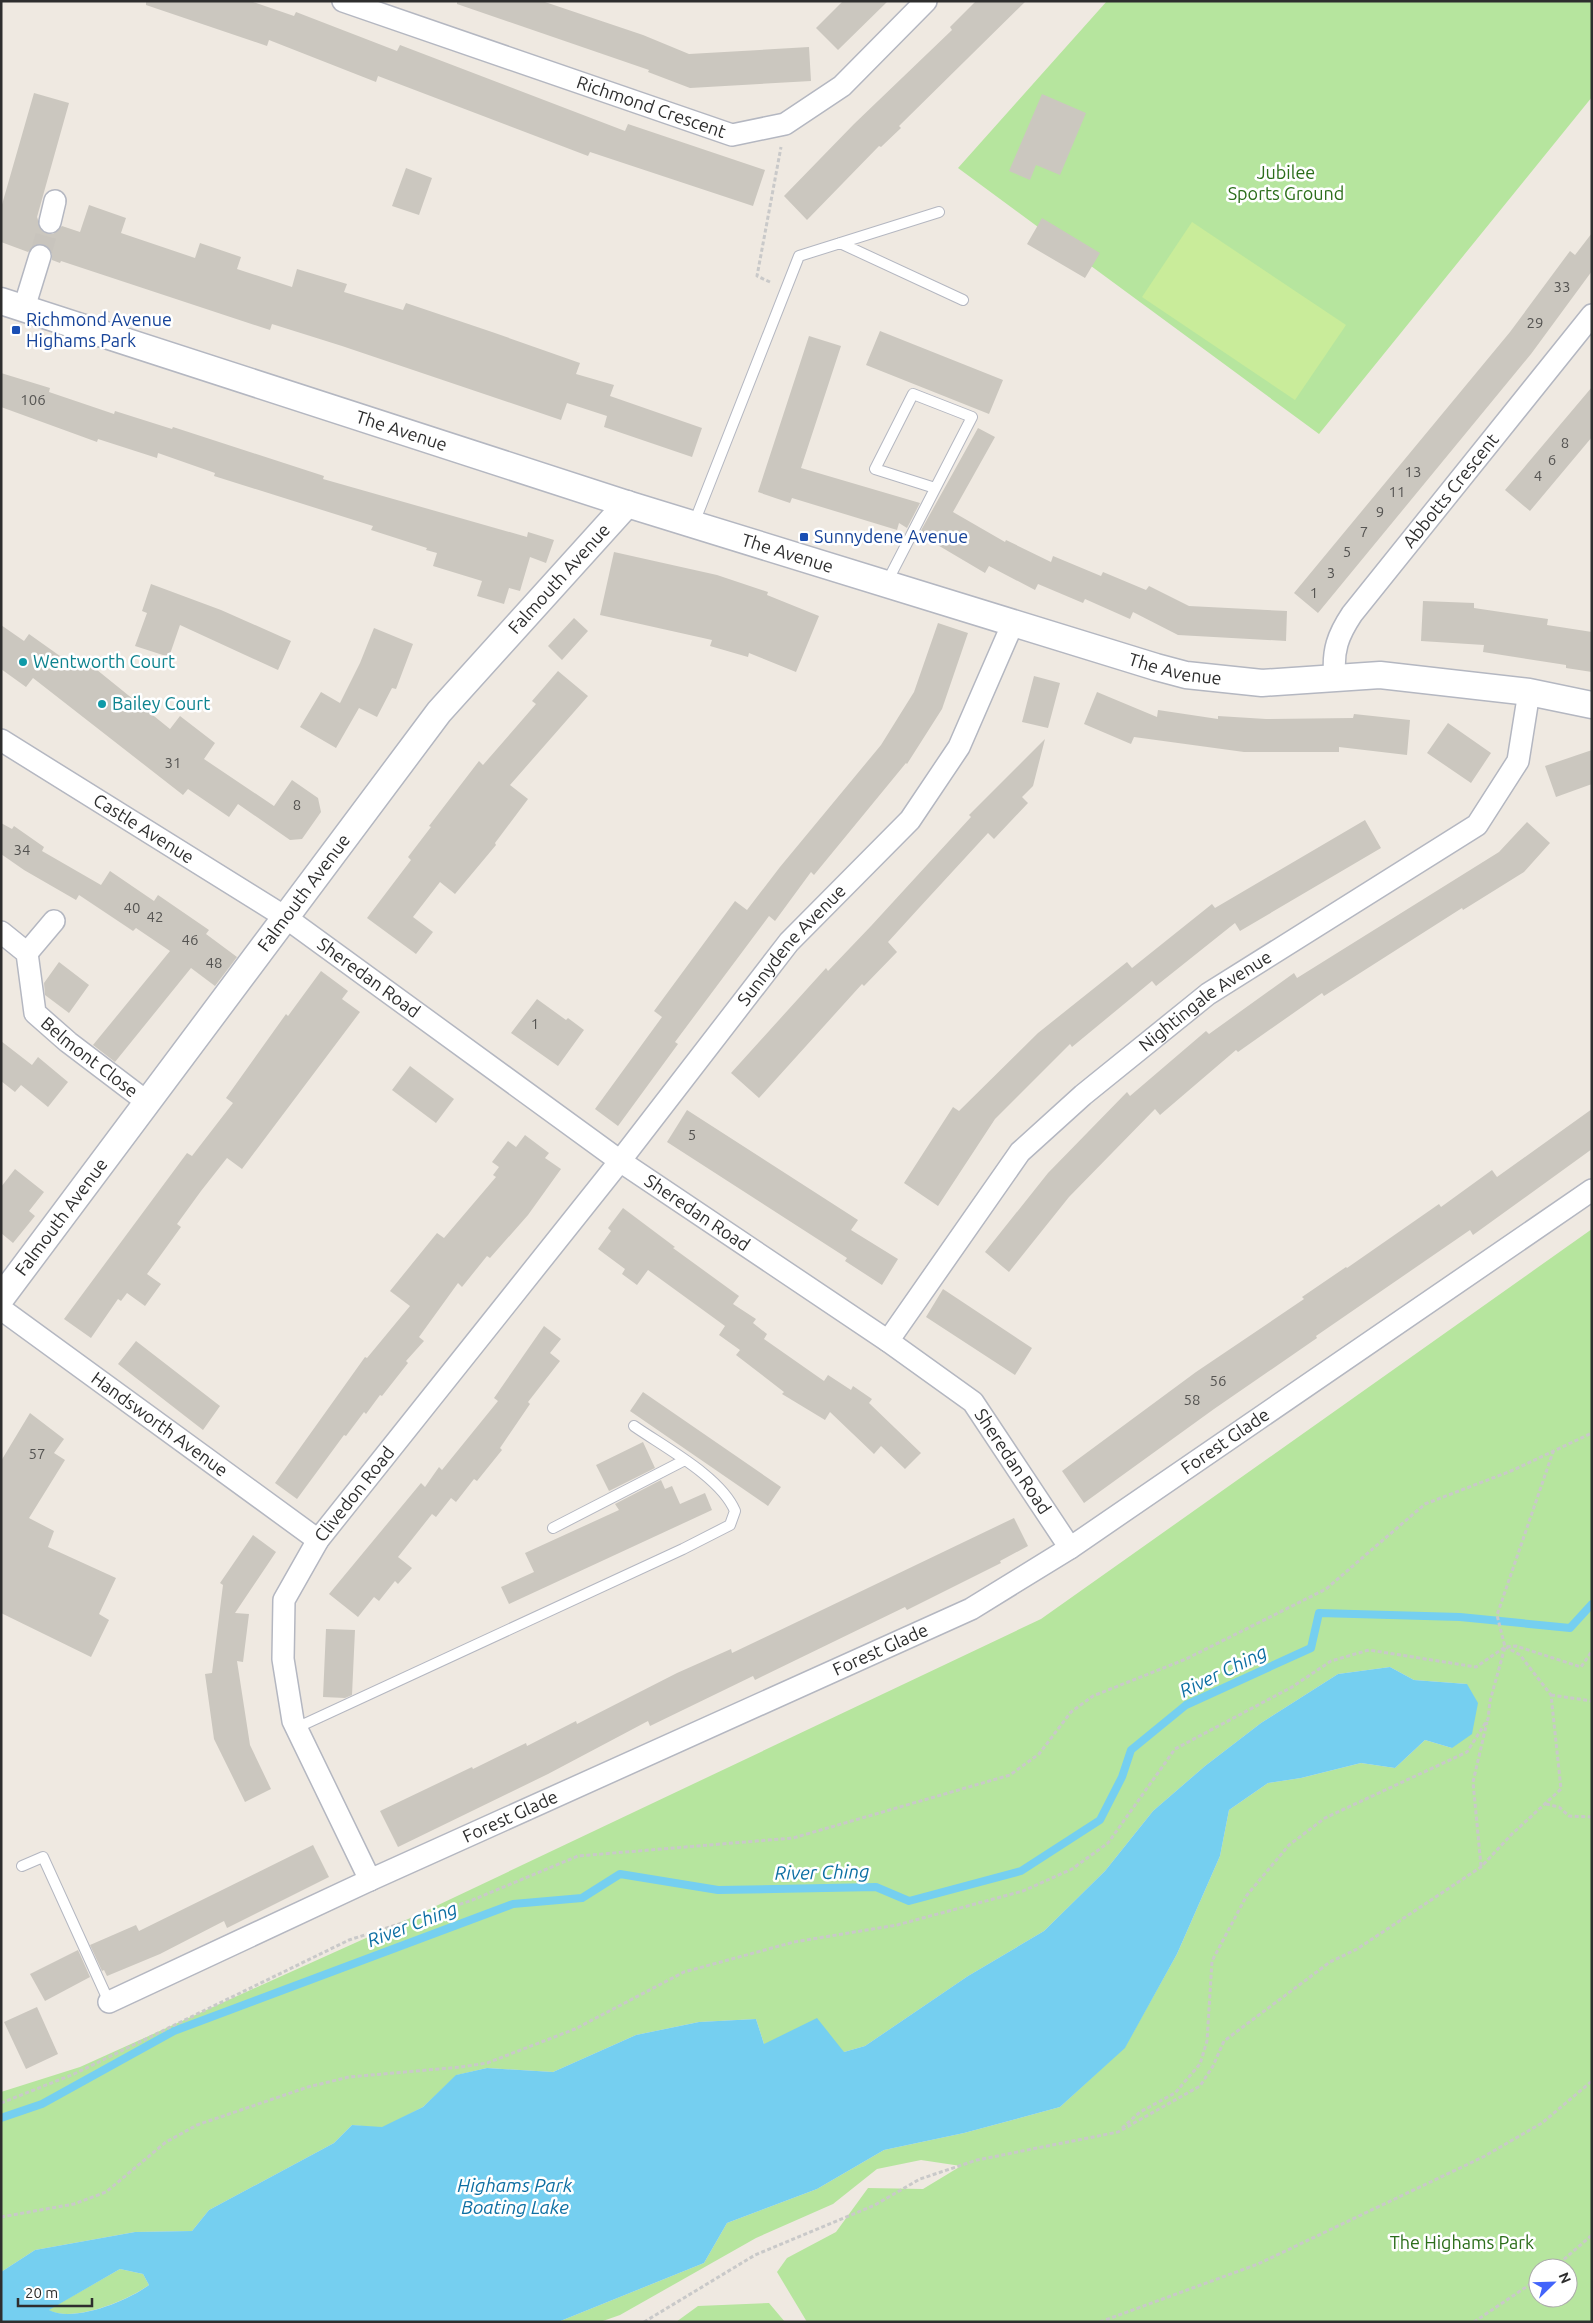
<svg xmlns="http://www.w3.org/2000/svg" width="1593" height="2323" font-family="Ubuntu,sans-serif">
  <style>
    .green { fill: #b6e59e; fill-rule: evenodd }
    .pitch { fill: #c9ec9a }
    .water { fill: #75cff0; fill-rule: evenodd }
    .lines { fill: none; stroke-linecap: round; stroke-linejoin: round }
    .stream { stroke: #75cff0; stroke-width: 8 }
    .building { fill: #cbc7bf }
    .minor-tunnel { stroke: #c8c4bd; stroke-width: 21; stroke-dasharray: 21 11; stroke-linecap: butt }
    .service-casing { stroke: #b4b7c1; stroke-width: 12 }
    .minor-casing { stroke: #b4b7c1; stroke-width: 24 }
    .tertiary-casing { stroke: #b4b7c1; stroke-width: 29 }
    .path { stroke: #c9c9c9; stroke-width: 3; stroke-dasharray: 4 2.5; stroke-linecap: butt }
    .service { stroke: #fff; stroke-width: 10 }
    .minor { stroke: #fff; stroke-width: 21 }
    .tertiary { stroke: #fff; stroke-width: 26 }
    .transit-dot { fill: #1a4fb4; stroke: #fff; stroke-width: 2 }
    .culture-dot { fill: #0f9aa8; stroke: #fff; stroke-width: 2 }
    .labels { text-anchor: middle; stroke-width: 5; stroke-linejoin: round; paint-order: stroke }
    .number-label { font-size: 15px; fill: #555452 }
    .street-label { font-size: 18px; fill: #2e2e2e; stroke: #fff }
    .park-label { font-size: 18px; fill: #2c6e1b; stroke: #fff }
    .transit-label { font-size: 18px; fill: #164399; stroke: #fff; text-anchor: start }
    .culture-label { font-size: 18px; fill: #0d838f; stroke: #fff; text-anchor: start }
    .water-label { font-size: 19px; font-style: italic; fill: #0d6fa3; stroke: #fff }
  </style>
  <rect width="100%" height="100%" fill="#efe9e1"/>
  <path class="green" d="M1107 1H1592V97L1319 434 958 168Z
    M1592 1229V2322H807L777 2272 787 2258 836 2232 868 2188 923 2189 961 2166 921 2160 877 2169 833 2204 756 2238 620 2315 600 2322H558L704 2263 727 2223 817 2189 884 2150 964 2133 1060 2107 1125 2047 1177 1954 1220 1856 1229 1810 1268 1783 1301 1778 1361 1763 1395 1768 1425 1740 1452 1748 1467 1684 1414 1680 1390 1667 1338 1674 1261 1723 1205 1766 1153 1811 1105 1871 1044 1931 968 1976 865 2046 844 2052 764 2044 756 2019 699 2022 636 2035 553 2072 487 2068 457 2075 423 2107 382 2128 352 2125 334 2143 209 2210 192 2231 135 2232 35 2250 1 2272V2092L80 2067 417 1915 1041 1619ZM1538 2268H1568V2298H1538Z
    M120 2269 143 2274 149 2285C127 2301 73 2323 48 2310Z
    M769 2303 785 2322H676L698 2306Z"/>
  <path class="pitch" d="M1192 222 1346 325 1295 400 1142 297Z"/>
  <path class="water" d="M1390 1667 1414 1680 1467 1684 1478 1703 1472 1734 1452 1748 1425 1740 1395 1768 1361 1763 1301 1778 1268 1783 1229 1810 1220 1856 1177 1954 1125 2048 1060 2107 964 2133 884 2150 817 2189 727 2223 704 2263 558 2322H1V2272L35 2250 135 2232 192 2231 209 2210 334 2143 352 2125 382 2127 423 2107 456 2075 487 2068 553 2072 636 2035 699 2022 756 2019 764 2044 817 2018 844 2052 865 2046 968 1976 1044 1931 1105 1871 1153 1811 1205 1766 1261 1723 1338 1674ZM120 2269 143 2274 149 2285C128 2301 73 2323 49 2310Z"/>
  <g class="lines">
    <path class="stream" d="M1 2118 42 2104 174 2031 513 1904 582 1898 620 1874 718 1890 876 1887 909 1901 1021 1871 1100 1820 1122 1777 1131 1750 1186 1705 1311 1648 1319 1613 1460 1617 1570 1628 1592 1604"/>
  </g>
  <path class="building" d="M146 1H250L294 16 296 12 397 51 400 45 625 131 628 124 765 170 753 206 590 152 588 156 378 76 376 82 269 40 267 46 146 5Z
    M457 1H542L643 35 689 54 809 47 811 81 690 88 648 72 649 70 457 4Z
    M843 1H888L838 50 816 28Z
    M976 1H1026L899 126 901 128 881 147 879 146 807 220 784 196 854 124 952 30 950 27Z
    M34 93 69 103 37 217 42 231 53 234 62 226 80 232 89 205 126 218 121 233 195 258 200 243 241 257 237 269 292 287 297 269 347 284 344 292 403 310 406 303 492 332 580 363 576 374 614 385 610 396 702 428 692 457 604 427 607 416 567 403 561 420 342 346 272 324 270 330 61 261 60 263 52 260V253L44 244H37L28 252 1 242V208Z
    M1042 94 1086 113 1060 175 1036 165 1030 180 1009 171Z
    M406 168 432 178 419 215 392 206Z
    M1042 218 1100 253 1085 278 1027 244Z
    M1592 233V271L1531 354 1318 613 1294 593 1510 332 1570 251 1575 255Z
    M880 331 1003 380 989 414 866 365Z
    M809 336 841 346 801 468 920 503 907 528 899 523 897 530 792 498 790 503 758 492Z
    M1 373 50 388 49 392 114 414 115 411 172 429 173 427 324 476 323 479 527 537 528 532 554 540 546 563 530 557 520 591 509 588 504 604 477 596 482 581 433 566 437 553 426 550 427 548 371 530 373 526 214 476 215 473 158 453 157 458 98 439 97 442 1 407Z
    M1592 387V437L1530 511 1505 490Z
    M978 428 995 437 953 512 1005 542 1006 540 1051 562 1053 556 1101 576 1103 572 1146 590 1149 586 1189 606 1287 611 1286 641 1178 635 1133 612 1130 619 1085 599 1083 603 1038 584 1035 590 989 566 985 573 919 534Z
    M614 552 717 575 768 592 767 595 819 616 796 672 749 653 748 657 710 646 712 640 600 615Z
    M151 584 221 610 291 641 278 670 180 625 169 657 135 646 147 613 142 611Z
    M1423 601 1474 603V608L1548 619 1547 625 1592 632V672L1566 668V665L1483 652 1484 645 1421 641Z
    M574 618 588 631 562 660 548 646Z
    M938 623 968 633 942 709 907 764 906 763 814 875 811 872 775 921 769 916 675 1042 678 1044 618 1126 595 1109 662 1017 654 1011 735 901 747 910 780 867 881 745 914 692Z
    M1 625 24 641 29 634 74 666 81 657 170 729 180 716 215 743 204 759 274 806 292 780 318 798 321 812 302 839 290 840 238 804 229 817 188 789 183 795 33 678 26 687 1 669Z
    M374 628 413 644 396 689 392 688 377 717 359 708 336 748 300 727 321 692 340 703 360 663Z
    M558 671 588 696 510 785 528 799 495 843 496 845 455 894 440 882 413 917 433 932 416 954 367 918 411 860 408 857 431 827 429 826 479 761 483 765 536 704 532 701Z
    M1034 676 1060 683 1048 728 1022 722Z
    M1097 692 1157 717 1158 710 1218 719V716L1266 719 1353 718 1354 714 1410 720 1407 755 1339 747V752H1244L1134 737 1131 744 1084 724Z
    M1448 723 1491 753 1471 783 1427 753Z
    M1045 739 1033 786 1022 797 1028 803 994 839 988 833 919 908 888 942 897 952 864 986 862 984 759 1098 731 1073 826 968 828 971 871 926 971 817 969 815Z
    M1592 750V784L1556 797 1545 766Z
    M1365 820 1381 848 1240 931 1235 923 1156 986 1152 981 1072 1047 1070 1044 995 1119 938 1206 904 1183 953 1107 959 1111 1038 1033 1127 962 1132 968 1212 904 1215 908Z
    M1527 822 1550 843 1524 872 1463 910 1462 908 1324 996 1322 993 1238 1052 1236 1050 1160 1115 1155 1109 1069 1197 1009 1272 985 1252 1048 1173 1127 1092 1130 1096 1206 1031 1209 1034 1294 973 1297 978 1499 852Z
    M1 823 12 829 14 826 44 847 42 851 101 885 110 871 154 901 158 895 209 930 206 934 237 957 215 986 191 968 115 1062 93 1045 170 951 136 928 133 931 79 895 76 900 24 870 1 854Z
    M59 962 89 985 69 1013 45 995 44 983Z
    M321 971 348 991 342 999 360 1012 242 1169 227 1158 201 1191 177 1224 181 1227 147 1274 161 1284 145 1306 127 1293 121 1301 118 1299 91 1338 64 1319 187 1153 192 1156 233 1103 226 1098 286 1014 288 1016Z
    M537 999 566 1020 568 1018 584 1030 558 1066 511 1033Z
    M1 1041 32 1065 38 1057 68 1082 48 1107 21 1085 15 1092 1 1081Z
    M410 1066 454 1099 436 1123 392 1090Z
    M1592 1109V1149L1473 1235 1470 1230 1316 1336 1317 1338 1214 1409 1084 1503 1062 1471 1196 1372 1304 1299 1302 1297 1346 1267 1347 1268 1439 1204 1441 1207 1492 1170 1497 1177Z
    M687 1110 858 1220 851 1230 898 1259 882 1285 845 1261 847 1258 667 1142Z
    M525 1135 549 1153 545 1158 561 1169 528 1215 490 1258 487 1256 462 1287 458 1283 419 1337 424 1341 406 1361 408 1363 382 1396 380 1395 366 1414 364 1412 346 1436 344 1435 297 1499 275 1483 365 1357 367 1358 410 1306 390 1291 437 1233 444 1238 496 1177 493 1175 499 1167 492 1162 508 1141 516 1147Z
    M15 1169 44 1192 29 1211 35 1216 13 1243 1 1233V1187Z
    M623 1208 675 1247 673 1248 739 1296 733 1304 756 1319 753 1323 767 1334 764 1339 824 1381 828 1375 851 1390 853 1386 872 1399 869 1403 921 1453 905 1469 881 1446 874 1454 830 1412 825 1420 782 1394 784 1392 736 1355 740 1350 719 1335 725 1326 648 1270 637 1285 622 1274 625 1269 598 1249 611 1231 608 1228Z
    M943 1289 1032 1348 1015 1375 926 1317Z
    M544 1326 561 1339 550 1353 560 1361 528 1402 530 1404 500 1448 502 1450 477 1481 474 1479 456 1502 451 1498 436 1517 432 1514 398 1557 412 1568 398 1584 395 1581 379 1601 374 1597 358 1617 329 1594 421 1483 425 1487 439 1467 442 1470 498 1401 494 1398Z
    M136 1341 220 1406 203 1430 118 1364Z
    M643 1392 781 1487 768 1506 630 1411Z
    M30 1413 64 1439 54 1453 65 1460 29 1518 54 1531 48 1547 116 1578 99 1614 109 1620 91 1657 1 1613V1461Z
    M643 1442 655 1468 609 1491 596 1465Z
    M661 1480 665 1489 672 1486 680 1504 705 1493 712 1510 509 1604 501 1587 534 1572 525 1553 619 1510 615 1504Z
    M1014 1518 1028 1546 1000 1561 1001 1563 907 1610 905 1607 755 1680 753 1676 650 1726 648 1721 548 1774 398 1847 380 1811 472 1767 473 1769 526 1743 527 1746 576 1721 577 1724 677 1673 731 1649 732 1653Z
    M253 1535 276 1552 235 1613 249 1614 243 1662 237 1661 250 1745 271 1789 245 1802 214 1739 205 1674 212 1673 223 1585 220 1583Z
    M326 1629 355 1630 352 1695 345 1698 323 1697Z
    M313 1845 329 1877 227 1928 224 1921 160 1954 107 1976 104 1970 102 1971 90 1945 136 1925 139 1931Z
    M78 1950 90 1977 45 2001 30 1974Z
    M37 2007 58 2054 26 2069 4 2022Z"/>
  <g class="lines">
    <path class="minor-tunnel" d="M40 256 50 222"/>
    <g class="service-casing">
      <path id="service" d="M840 243 963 300
        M694 523 799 256 939 212
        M886 584 972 417 913 394 875 469 935 488
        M553 1528 683 1461
        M296 1728 683 1549 730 1525 735 1511C721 1477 664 1447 634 1426
        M22 1866 43 1857 109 2002"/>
    </g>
    <g class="minor-casing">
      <g id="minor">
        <path id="s1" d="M343 1 732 135 785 124 842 86 926 1"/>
        <path d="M50 222 55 201"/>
        <path d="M24 308 40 256"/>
        <path id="s2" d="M1335 677C1332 651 1338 635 1352 614L1592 315"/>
        <path id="s3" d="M1 740 285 917 620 1161 888 1341 973 1402 1070 1548"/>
        <path id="s4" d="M1 932 27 953 35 1013 68 1042 147 1102"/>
        <path d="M27 953 54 921"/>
        <path id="s5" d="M1 1309 318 1540"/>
        <path id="s6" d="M888 1341 1020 1152 1083 1095 1208 994 1477 825 1518 761 1529 692"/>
        <path id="s7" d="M370 1880 293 1721 283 1659 284 1600 318 1540 620 1161 789 942 910 820 959 747 1013 623"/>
        <path id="s8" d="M109 2002 370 1880 971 1609 1070 1548 1592 1190"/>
      </g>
    </g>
    <g class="tertiary-casing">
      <g id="tertiary">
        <path id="s9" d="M1 301 627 504 1156 667 1186 675 1262 683 1380 675 1529 692 1592 705"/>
        <path id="s10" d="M1 1298 439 712 627 504"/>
      </g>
    </g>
    <path class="path" d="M770 282 757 276 781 147
      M1551 1695 1592 1701
      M1546 1804 1559 1807 1569 1816 1592 1817
      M1481 1866 1473 1782 1487 1722
      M1 2103 74 2074 349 1940 470 1901 578 1856 793 1838 1010 1775 1039 1754 1071 1712 1093 1696 1186 1659 1326 1589 1425 1504 1511 1471 1592 1433
      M1122 2128 1140 2112 1175 2093 1200 2064 1207 2041 1212 1961 1247 1895 1289 1845 1325 1818 1467 1752 1488 1719 1490 1701 1505 1647 1497 1615 1553 1452
      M1 2217 74 2204 106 2192 166 2142 197 2125 308 2087 349 2077 461 2067 487 2063 575 2029 684 1972 794 1942 897 1925 1023 1891 1072 1869 1108 1843 1175 1749 1292 1687 1331 1661 1369 1650 1476 1667 1505 1647 1516 1646 1581 1667 1592 1651
      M1554 2268 1592 2235
      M644 2322 755 2255 875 2205 920 2179 977 2160 1118 2132 1200 2086 1213 2066 1224 2041 1330 1962 1357 1949 1481 1867 1512 1834 1561 1789 1551 1695 1520 1655 1506 1647
      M1100 2322 1258 2264 1483 2157 1542 2123 1592 2081
      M1474 2322 1538 2279"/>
    <use href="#service" class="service"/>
    <use href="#minor" class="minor"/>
    <use href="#tertiary" class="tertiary"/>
  </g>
  <g class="transit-dot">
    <rect x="11" y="325" width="10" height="10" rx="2.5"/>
    <rect x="799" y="532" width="10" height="10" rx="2.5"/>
  </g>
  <g class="culture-dot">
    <circle cx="23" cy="662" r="5"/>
    <circle cx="102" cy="704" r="5"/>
  </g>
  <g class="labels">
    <g class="number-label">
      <text x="1562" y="292">33</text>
      <text x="1535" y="328">29</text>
      <text x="33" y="405">106</text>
      <text x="1565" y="448">8</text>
      <text x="1552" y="465">6</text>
      <text x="1413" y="477">13</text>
      <text x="1538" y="481">4</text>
      <text x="1397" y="497">11</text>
      <text x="1380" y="517">9</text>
      <text x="1364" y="537">7</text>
      <text x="1347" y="557">5</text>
      <text x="1331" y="578">3</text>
      <text x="1314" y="598">1</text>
      <text x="173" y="768">31</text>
      <text x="297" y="810">8</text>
      <text x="22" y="855">34</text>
      <text x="132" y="913">40</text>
      <text x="155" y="922">42</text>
      <text x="190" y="945">46</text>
      <text x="214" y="968">48</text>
      <text x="535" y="1029">1</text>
      <text x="692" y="1140">5</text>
      <text x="1218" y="1386">56</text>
      <text x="1192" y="1405">58</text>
      <text x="37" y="1459">57</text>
    </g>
    <g class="street-label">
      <text dy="6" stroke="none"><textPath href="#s1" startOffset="326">Richmond Crescent</textPath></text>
      <text dy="6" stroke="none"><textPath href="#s9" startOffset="421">The Avenue</textPath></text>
      <text dy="6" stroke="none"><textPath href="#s2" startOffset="225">Abbotts Crescent</textPath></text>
      <text dy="6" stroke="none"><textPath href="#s9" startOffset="826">The Avenue</textPath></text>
      <text dy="6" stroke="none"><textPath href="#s10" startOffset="911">Falmouth Avenue</textPath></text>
      <text dy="6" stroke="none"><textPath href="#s9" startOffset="1231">The Avenue</textPath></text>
      <text dy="6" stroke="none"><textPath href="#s3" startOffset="168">Castle Avenue</textPath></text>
      <text dy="6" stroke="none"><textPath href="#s10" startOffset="506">Falmouth Avenue</textPath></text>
      <text dy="6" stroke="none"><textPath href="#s7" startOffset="1128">Sunnydene Avenue</textPath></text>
      <text dy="6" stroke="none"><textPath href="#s3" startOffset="438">Sheredan Road</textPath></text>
      <text dy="6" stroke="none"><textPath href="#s6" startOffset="470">Nightingale Avenue</textPath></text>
      <text dy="6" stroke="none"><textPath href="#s4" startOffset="164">Belmont Close</textPath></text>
      <text dy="6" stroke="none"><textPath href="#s3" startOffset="842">Sheredan Road</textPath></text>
      <text dy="6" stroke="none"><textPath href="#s10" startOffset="101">Falmouth Avenue</textPath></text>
      <text dy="6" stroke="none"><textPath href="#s5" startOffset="196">Handsworth Avenue</textPath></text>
      <text dy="6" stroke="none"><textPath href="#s8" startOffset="1252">Forest Glade</textPath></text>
      <text dy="6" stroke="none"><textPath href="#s3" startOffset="1248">Sheredan Road</textPath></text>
      <text dy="6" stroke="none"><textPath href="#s7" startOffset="426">Clivedon Road</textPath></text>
      <text dy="6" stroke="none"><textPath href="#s8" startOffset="848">Forest Glade</textPath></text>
      <text dy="6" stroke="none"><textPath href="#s8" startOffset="442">Forest Glade</textPath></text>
    </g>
    <g class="park-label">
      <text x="1286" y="179">Jubilee<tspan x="1286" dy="21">Sports Ground</tspan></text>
      <text x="1462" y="2249">The Highams Park</text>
    </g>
    <g class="transit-label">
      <text x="26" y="326">Richmond Avenue<tspan x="26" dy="21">Highams Park</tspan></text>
      <text x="814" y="543">Sunnydene Avenue</text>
    </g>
    <g class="culture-label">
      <text x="33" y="668">Wentworth Court</text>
      <text x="112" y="710">Bailey Court</text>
    </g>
    <g class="water-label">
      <text transform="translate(1223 1671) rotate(-26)" y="7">River Ching</text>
      <text transform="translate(822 1872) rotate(-1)" y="7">River Ching</text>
      <text transform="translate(412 1924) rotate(-21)" y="7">River Ching</text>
      <text x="515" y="2192">Highams Park<tspan x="515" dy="22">Boating Lake</tspan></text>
    </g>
  </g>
  <rect width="1593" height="2323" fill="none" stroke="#2e2e2e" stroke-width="5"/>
  <g transform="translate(1553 2283) rotate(67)"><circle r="24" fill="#ffffff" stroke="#ababab"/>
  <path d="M0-4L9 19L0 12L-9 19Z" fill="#4264fb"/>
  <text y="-8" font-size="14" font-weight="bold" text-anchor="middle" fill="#2e2e2e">N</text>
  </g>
  <path d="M18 2298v8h74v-8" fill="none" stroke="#2e2e2e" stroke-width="2.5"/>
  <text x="25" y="2298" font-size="15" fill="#2e2e2e" stroke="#ffffff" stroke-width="4" paint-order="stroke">20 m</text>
</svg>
